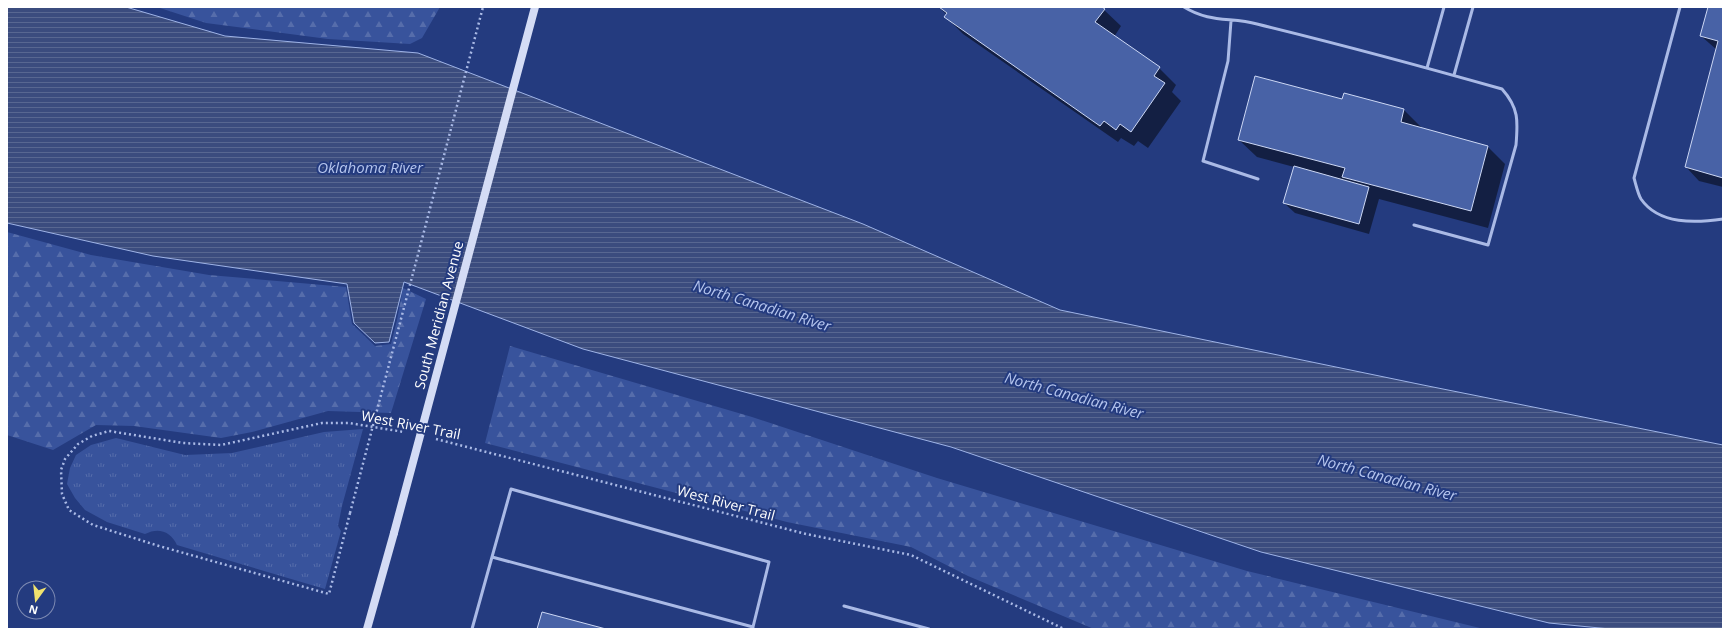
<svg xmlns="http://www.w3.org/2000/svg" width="1730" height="636" font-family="'Open Sans',sans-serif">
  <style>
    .grass { fill: url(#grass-tufts) }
    .forest { fill: url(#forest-firs) }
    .water { fill: url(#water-rules); stroke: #9eb3e7 }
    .shadow { fill: #0007 }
    .building { fill: #4862a6; stroke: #cdd8f5 }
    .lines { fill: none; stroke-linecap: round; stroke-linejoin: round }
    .path { stroke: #aabae6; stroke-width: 2.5; stroke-dasharray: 2 3; stroke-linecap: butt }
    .lane { stroke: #aabae6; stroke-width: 3 }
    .secondary { stroke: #d4dcf5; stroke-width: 8 }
    .path-bridge { stroke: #aabae6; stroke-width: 2.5; stroke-dasharray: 2 3; stroke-linecap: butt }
    .secondary-bridge { stroke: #d4dcf5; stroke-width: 8 }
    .labels { text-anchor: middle; stroke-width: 4; stroke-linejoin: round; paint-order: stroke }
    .street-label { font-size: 14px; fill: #fff; stroke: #243b7f }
    .water-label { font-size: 15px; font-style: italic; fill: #b5c5ee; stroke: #243b7f }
  </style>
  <defs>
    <pattern id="grass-tufts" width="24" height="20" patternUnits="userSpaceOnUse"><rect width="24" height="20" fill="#38539c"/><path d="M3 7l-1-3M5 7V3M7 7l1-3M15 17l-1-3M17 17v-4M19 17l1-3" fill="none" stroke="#566dab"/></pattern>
    <pattern id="forest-firs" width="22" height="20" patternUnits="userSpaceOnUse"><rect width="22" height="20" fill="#38539c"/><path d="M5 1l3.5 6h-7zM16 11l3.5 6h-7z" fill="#566dab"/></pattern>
    <pattern id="water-rules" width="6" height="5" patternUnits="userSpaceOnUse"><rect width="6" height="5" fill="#3b4c7e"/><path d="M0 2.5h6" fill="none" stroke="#586791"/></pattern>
  </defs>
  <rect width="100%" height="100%" fill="#243b7f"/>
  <path class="grass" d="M363 429 342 506 338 526 341 531 325 589 177 545C171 531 158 527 145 534L107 522 85 510 75 498 67 484 70 468 76 455 91 445 116 438 185 455 232 453 324 432Z"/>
  <path class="forest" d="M157 7H440L422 38 410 44 328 39 206 23Z
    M7 232 91 255 209 275 346 287 352 324 375 346 391 344 397 320 403 288 426 299 391 413 328 411 252 432 221 438 134 426 96 425 53 450 7 435Z
    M510 346 752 417 937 478 1247 571 1484 629H1094L968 576 911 547 787 522 485 443Z"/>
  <path class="water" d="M7 7H126L225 36 418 53 863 224 1060 310 1423 385 1723 445V629H1610L1549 623 1261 552 951 447 583 349 404 282 389 342 375 343 354 323 347 284 153 256 7 223Z"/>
  <path class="shadow" d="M939 7H1101L1121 26 1114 37 1159 68 1176 85 1172 92 1181 101 1148 148 1138 141 1134 146 1121 138 1118 142 963 34 946 17 947 15Z
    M1709 7H1723V187L1699 181 1686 167 1717 50 1701 36Z
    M1343 100 1404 110 1421 127V129L1488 147 1505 164 1488 228 1379 199 1369 234 1295 213 1284 203 1294 167 1257 157 1239 140Z"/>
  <path class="building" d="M939 7H1102L1105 9 1095 22 1160 67 1154 76 1165 83 1131 132 1120 124 1116 130 1104 121 1100 126 944 17 947 13Z
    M1708 7H1723V178L1685 167 1718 41 1700 36Z
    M1255 76 1342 99 1344 93 1404 109 1401 122 1488 146 1471 211 1342 177 1345 168 1238 140Z
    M1294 166 1369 187 1359 224 1283 203Z
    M542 612 606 629H537Z"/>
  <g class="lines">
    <path class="path" d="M436 439 806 534 911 555 1064 629
      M350 513 329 594 159 546 93 525 69 510 62 494 61 470 65 459 78 444 92 436 109 431 183 443 221 445 322 423H349L404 432"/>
    <path class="lane" d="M1184 7C1210 23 1230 17 1257 24 1339 44 1421 66 1502 89 1519 108 1518 121 1516 145L1488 245 1414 225
      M1680 7 1634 178C1636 185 1638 194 1641 199 1659 225 1696 223 1723 219
      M1231 21 1228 61 1203 161 1258 179
      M1427 68 1444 7
      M1454 75 1473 7
      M492 557 511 489 769 562 753 627
      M844 606 929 629
      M472 629 492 557 753 627V629"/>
    <path class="secondary" d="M367 629 394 533"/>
    <path class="path-bridge" d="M350 513 483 7"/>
    <path class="secondary-bridge" d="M394 533 535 7"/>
  </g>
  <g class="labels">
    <g class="street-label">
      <text transform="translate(439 315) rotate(-75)" y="5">South Meridian Avenue</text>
      <text transform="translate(411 425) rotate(11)" y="5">West River Trail</text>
      <text transform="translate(726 503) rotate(15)" y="5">West River Trail</text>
    </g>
    <g class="water-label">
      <text x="370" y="173">Oklahoma River</text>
      <text transform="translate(762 306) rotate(17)" y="5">North Canadian River</text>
      <text transform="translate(1074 396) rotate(15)" y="5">North Canadian River</text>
      <text transform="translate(1387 478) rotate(15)" y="5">North Canadian River</text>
    </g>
  </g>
  <rect width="1730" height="636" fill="none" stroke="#ffffff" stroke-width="16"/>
  <g transform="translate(36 600) rotate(195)"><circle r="19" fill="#243b7f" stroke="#7c89b2"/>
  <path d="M0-3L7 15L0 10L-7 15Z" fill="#f0e26e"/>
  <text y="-6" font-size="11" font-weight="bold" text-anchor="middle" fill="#ffffff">N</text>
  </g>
</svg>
